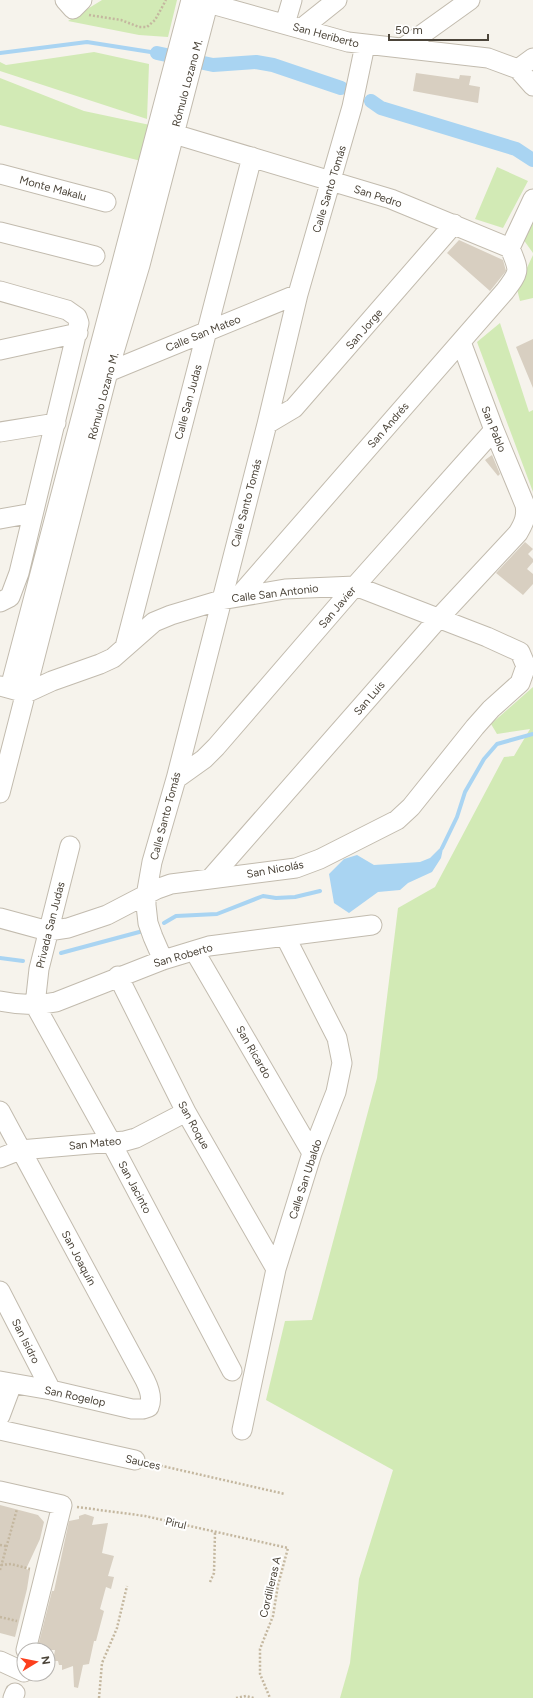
<svg xmlns="http://www.w3.org/2000/svg" width="533" height="1698" font-family="Figtree,sans-serif">
  <style>
    .green { fill: #d2eab5 }
    .water { fill: #a9d4f2 }
    .lines { fill: none; stroke-linecap: round; stroke-linejoin: round }
    .stream { stroke: #a9d4f2; stroke-width: 4 }
    .canal { stroke: #a9d4f2; stroke-width: 14 }
    .building { fill: #d8cfc1 }
    .minor-casing { stroke: #c2bbae; stroke-width: 21 }
    .path { stroke: #c4b79f; stroke-width: 2.5; stroke-dasharray: 2 2; stroke-linecap: butt }
    .minor { stroke: #fff; stroke-width: 19 }
    .labels { text-anchor: middle; stroke-width: 4; stroke-linejoin: round; paint-order: stroke }
    .street-label { font-size: 11px; fill: #4b4439; stroke: #fff }
  </style>
  <rect width="100%" height="100%" fill="#f6f3ec"/>
  <path class="green" d="M102 0H177L168 37 139 35 68 21Z
    M94 52 149 64 147 119 0 71V62L6 65Z
    M0 78 84 111 150 125 141 161 0 125Z
    M497 167 528 181 503 228 475 219Z
    M533 222V253L523 239Z
    M533 255V298L520 301 517 289Z
    M500 323 529 412 533 410V492L477 342Z
    M533 687V1698H340L350 1663 359 1579 393 1470 266 1400 285 1321 312 1320 377 1078 398 908 435 887 504 757 514 756 530 729 497 734 491 724Z"/>
  <path class="water" d="M444 844 441 858 432 872 408 883 400 890 378 892 349 913 334 903 329 874 344 859 357 855 374 865 420 862 430 858Z"/>
  <g class="lines">
    <path class="stream" d="M0 53 87 42 157 53
      M442 848 457 817 465 792 484 759 497 744 533 734
      M164 923 176 916 217 914 263 896 276 898 295 897 320 891
      M61 953 143 931
      M0 958 23 961"/>
    <path class="canal" d="M157 53 213 65 256 62 273 65 341 88
      M371 101 381 108 516 149 533 160"/>
  </g>
  <path class="building" d="M416 73 459 79 460 75 471 76 469 85 480 87 478 103 413 91Z
    M459 240 503 260 506 271 490 291 447 253Z
    M533 339V388L516 347Z
    M492 455 500 474 498 476 485 460Z
    M525 542 533 549 528 554 533 559V562L527 569 533 574V584L523 595 496 573Z
    M0 1505 38 1515 44 1522 40 1539 26 1569 30 1570 27 1589 15 1637 0 1633Z
    M85 1514 94 1517 92 1525 108 1523 102 1553 114 1556 108 1576 114 1577 111 1589 106 1587 100 1609 104 1611 96 1641H94L89 1664 83 1665 78 1688 74 1687 73 1666 62 1670V1665H59L58 1661H53L55 1650H37L52 1591H54L69 1521 79 1519V1516Z"/>
  <g class="lines">
    <g class="minor-casing">
      <path id="minor" d="M65 0 73 9 82 0
        M208 3 348 42 488 58 518 69 533 86
        M285 24 292 0
        M302 28 337 0
        M403 48 470 0
        M518 69 533 58
        M174 134 391 199 510 248
        M0 174 106 202
        M0 232 95 256
        M510 248 533 199
        M0 291 67 310 77 317 79 323 19 573 10 597 0 602
        M0 350 78 333
        M108 372 298 294
        M267 424 294 408 454 224
        M0 432 56 423
        M0 519 33 513
        M239 596 505 291C521 270 519 271 510 248
        M125 647 252 157
        M0 686 26 693 52 681 100 664 113 658 154 622 171 615 221 600 285 589 355 586 487 637 520 652 526 666 520 683 491 709 475 727 411 807 397 820 320 859 296 868 171 884 157 889 107 915 68 928 48 931 0 918
        M10 688 191 0
        M176 779 204 759 216 747 355 586 494 430
        M0 793 108 372 140 265 209 0
        M70 846 39 969 35 1005 111 1142 232 1371
        M210 879 438 619 518 533C524 523 527 516 525 505L494 430 461 342
        M195 952 312 1153
        M163 960 153 937 148 923 146 905V896L152 862 176 779 267 424 298 294 352 107 365 45
        M118 976 186 1112 276 1269
        M0 1001C19 1005 36 1006 56 1002L163 960 209 946 372 925
        M0 1111 145 1380C149 1388 153 1398 149 1407L143 1409H132L51 1390 0 1381
        M0 1158 20 1150 125 1141 136 1138 186 1112
        M0 1291 51 1390
        M0 1416 12 1384
        M0 1430 135 1460
        M242 1430 276 1269 312 1153 336 1092 342 1063 337 1038 286 938
        M0 1491 62 1505 26 1650
        M0 1661 24 1672
        M13 1698 15 1693"/>
    </g>
    <path class="path" d="M89 15 121 20 139 27H147L155 20 166 0
      M149 1463 285 1494
      M77 1507 145 1516 288 1548 278 1585 273 1616 260 1649V1674L270 1698
      M0 1545 6 1546
      M1 1565 11 1564 30 1569
      M0 1570 17 1509
      M210 1582 214 1573 215 1532
      M0 1617 17 1621
      M99 1698 102 1663 117 1628 127 1586
      M236 1698 246 1696 254 1698"/>
    <use href="#minor" class="minor"/>
  </g>
  <g class="labels">
    <g class="street-label">
      <text transform="translate(326 35) rotate(15)" y="4">San Heriberto</text>
      <text transform="translate(187 83) rotate(-75)" y="4">Rómulo Lozano M.</text>
      <text transform="translate(53 188) rotate(15)" y="4">Monte Makalu</text>
      <text transform="translate(329 189) rotate(-73)" y="4">Calle Santo Tomás</text>
      <text transform="translate(378 196) rotate(18)" y="4">San Pedro</text>
      <text transform="translate(364 329) rotate(-49)" y="4">San Jorge</text>
      <text transform="translate(203 333) rotate(-22)" y="4">Calle San Mateo</text>
      <text transform="translate(103 396) rotate(-75)" y="4">Rómulo Lozano M.</text>
      <text transform="translate(188 402) rotate(-75)" y="4">Calle San Judas</text>
      <text transform="translate(388 425) rotate(-49)" y="4">San Andrés</text>
      <text transform="translate(494 429) rotate(68)" y="4">San Pablo</text>
      <text transform="translate(246 503) rotate(-75)" y="4">Calle Santo Tomás</text>
      <text transform="translate(275 593) rotate(-7)" y="4">Calle San Antonio</text>
      <text transform="translate(337 607) rotate(-50)" y="4">San Javier</text>
      <text transform="translate(369 698) rotate(-49)" y="4">San Luis</text>
      <text transform="translate(165 816) rotate(-75)" y="4">Calle Santo Tomás</text>
      <text transform="translate(275 869) rotate(-10)" y="4">San Nicolás</text>
      <text transform="translate(50 925) rotate(-76)" y="4">Privada San Judas</text>
      <text transform="translate(183 955) rotate(-16)" y="4">San Roberto</text>
      <text transform="translate(254 1052) rotate(60)" y="4">San Ricardo</text>
      <text transform="translate(194 1125) rotate(61)" y="4">San Roque</text>
      <text transform="translate(95 1143) rotate(-6)" y="4">San Mateo</text>
      <text transform="translate(305 1179) rotate(-72)" y="4">Calle San Ubaldo</text>
      <text transform="translate(135 1187) rotate(62)" y="4">San Jacinto</text>
      <text transform="translate(79 1258) rotate(62)" y="4">San Joaquín</text>
      <text transform="translate(26 1341) rotate(63)" y="4">San Isidro</text>
      <text transform="translate(75 1396) rotate(12)" y="4">San Rogelop</text>
      <text transform="translate(143 1462) rotate(13)" y="4">Sauces</text>
      <text transform="translate(176 1523) rotate(13)" y="4">Pirul</text>
      <text transform="translate(270 1587) rotate(-77)" y="4">Cordilleras A</text>
    </g>
  </g>
  <g transform="translate(36 1662) rotate(80)"><circle r="19" fill="#ffffff" stroke="#b7b4b0"/>
  <path d="M0-3L7 15L0 10L-7 15Z" fill="#fc3f1d"/>
  <text y="-6" font-size="11" font-weight="bold" text-anchor="middle" fill="#4b4439">N</text>
  </g>
  <path d="M389 34v6h99v-6" fill="none" stroke="#4b4439" stroke-width="2"/>
  <text x="395" y="34" font-size="12" fill="#4b4439" stroke="#ffffff" stroke-width="3" paint-order="stroke">50 m</text>
</svg>
